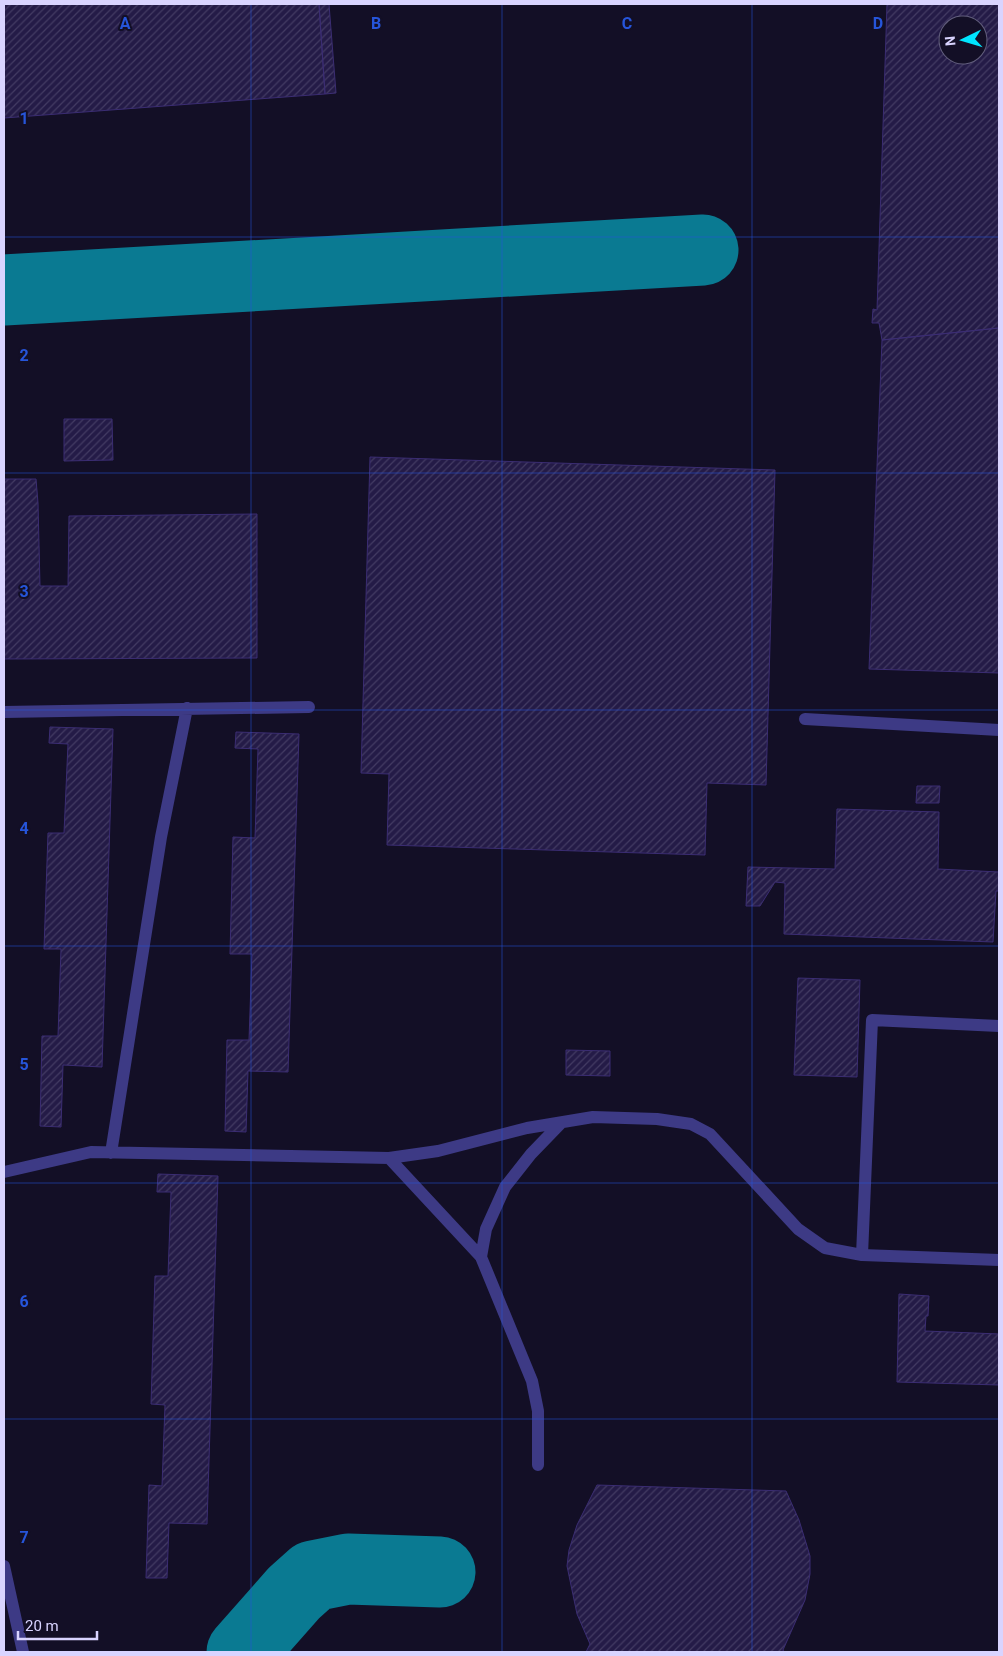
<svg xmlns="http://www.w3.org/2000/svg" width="1003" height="1656" font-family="Roboto,sans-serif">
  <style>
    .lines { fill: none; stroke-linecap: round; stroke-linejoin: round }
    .taxiway { stroke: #0a7a92; stroke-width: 71 }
    .building { fill: url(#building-hatch); stroke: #3b2d73; fill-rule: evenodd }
    .lane { stroke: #3d3a85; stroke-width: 12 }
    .grid { fill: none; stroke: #2655da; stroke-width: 1; stroke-opacity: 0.55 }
    .grid-label { font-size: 16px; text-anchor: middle; font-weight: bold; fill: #2655da; stroke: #130f26; stroke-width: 4; stroke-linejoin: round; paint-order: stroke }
  </style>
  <defs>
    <pattern id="building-hatch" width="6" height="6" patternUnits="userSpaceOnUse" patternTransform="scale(1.25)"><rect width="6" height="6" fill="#241b47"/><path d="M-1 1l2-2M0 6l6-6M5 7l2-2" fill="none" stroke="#433b63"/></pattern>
  </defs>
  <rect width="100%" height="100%" fill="#130f26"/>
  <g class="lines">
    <path class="taxiway" d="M4 290 703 250
      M242 1652 294 1593 313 1576 348 1569 440 1572"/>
  </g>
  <path class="building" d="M4 4H319L325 94 4 118Z
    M319 4H329L336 93 325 94Z
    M887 4H999V328L882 340 879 323H872L873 309 877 310ZM948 25H978V55H948Z
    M999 328V673L869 669 882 340Z
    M64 419H112L113 460 64 461Z
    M370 457 775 470 766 785 707 783 705 855 387 845 389 774 361 773Z
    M4 479H36L38 503 40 586H68L69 516 257 514V658L4 659Z
    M50 727 113 729 102 1067 63 1065 61 1127 40 1126 42 1036H58L61 949H44L48 833H64L68 744 49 743Z
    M236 732 299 734 288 1072 248 1071 246 1132 225 1131 227 1040H249L252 954H230L233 837 255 838 258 749 235 748Z
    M917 786H940L939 803H916Z
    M837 809 939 812 938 869 999 872V891H996L993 942 784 934 785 883 775 882 760 906H746L748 867 835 869Z
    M798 978 860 980 857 1077 794 1075Z
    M566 1050 610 1051V1076L566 1075Z
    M158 1174 218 1176 207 1524 169 1523 167 1578H146L149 1485 162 1486 165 1405 151 1404 155 1276H168L171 1192H157Z
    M899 1294 929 1296 928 1316H926L925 1331 999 1334V1385L897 1382Z
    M597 1485 786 1491 799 1520 810 1556V1574L805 1600 783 1650 784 1652H586L590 1644 577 1614 567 1566 569 1550 577 1525Z"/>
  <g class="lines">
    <path class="lane" d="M4 712 309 707
      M805 719 999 730
      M111 1153 161 837 187 708
      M389 1158 481 1257
      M4 1172 91 1152 389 1158 438 1151 527 1128 593 1117 657 1119 691 1124 710 1134 798 1229 825 1248 862 1255 999 1260
      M862 1255 872 1020 999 1026
      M538 1465V1411L532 1381 481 1257 486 1229 505 1187 531 1154 561 1123
      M4 1566 23 1652"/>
  </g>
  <path class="grid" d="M251 4V1652M502 4V1652M752 4V1652M4 237H999M4 473H999M4 710H999M4 946H999M4 1183H999M4 1419H999"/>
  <g class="grid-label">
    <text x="125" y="29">A</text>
    <text x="376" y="29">B</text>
    <text x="627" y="29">C</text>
    <text x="878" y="29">D</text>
    <text x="24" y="124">1</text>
    <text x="24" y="361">2</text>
    <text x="24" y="597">3</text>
    <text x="24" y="834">4</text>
    <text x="24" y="1070">5</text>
    <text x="24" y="1307">6</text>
    <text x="24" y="1543">7</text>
  </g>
  <rect width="1003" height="1656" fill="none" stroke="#d9d4ff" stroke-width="10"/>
  <g transform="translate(963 40) rotate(265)"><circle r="24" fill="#130f26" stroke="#625e7d"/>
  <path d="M0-4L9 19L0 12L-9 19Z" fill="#00e5ff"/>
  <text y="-8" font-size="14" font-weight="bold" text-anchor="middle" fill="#d9d4ff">N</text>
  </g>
  <path d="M18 1631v8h79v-8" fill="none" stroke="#d9d4ff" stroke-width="2.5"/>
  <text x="25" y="1631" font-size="15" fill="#d9d4ff" stroke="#130f26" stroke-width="4" paint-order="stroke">20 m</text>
</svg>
